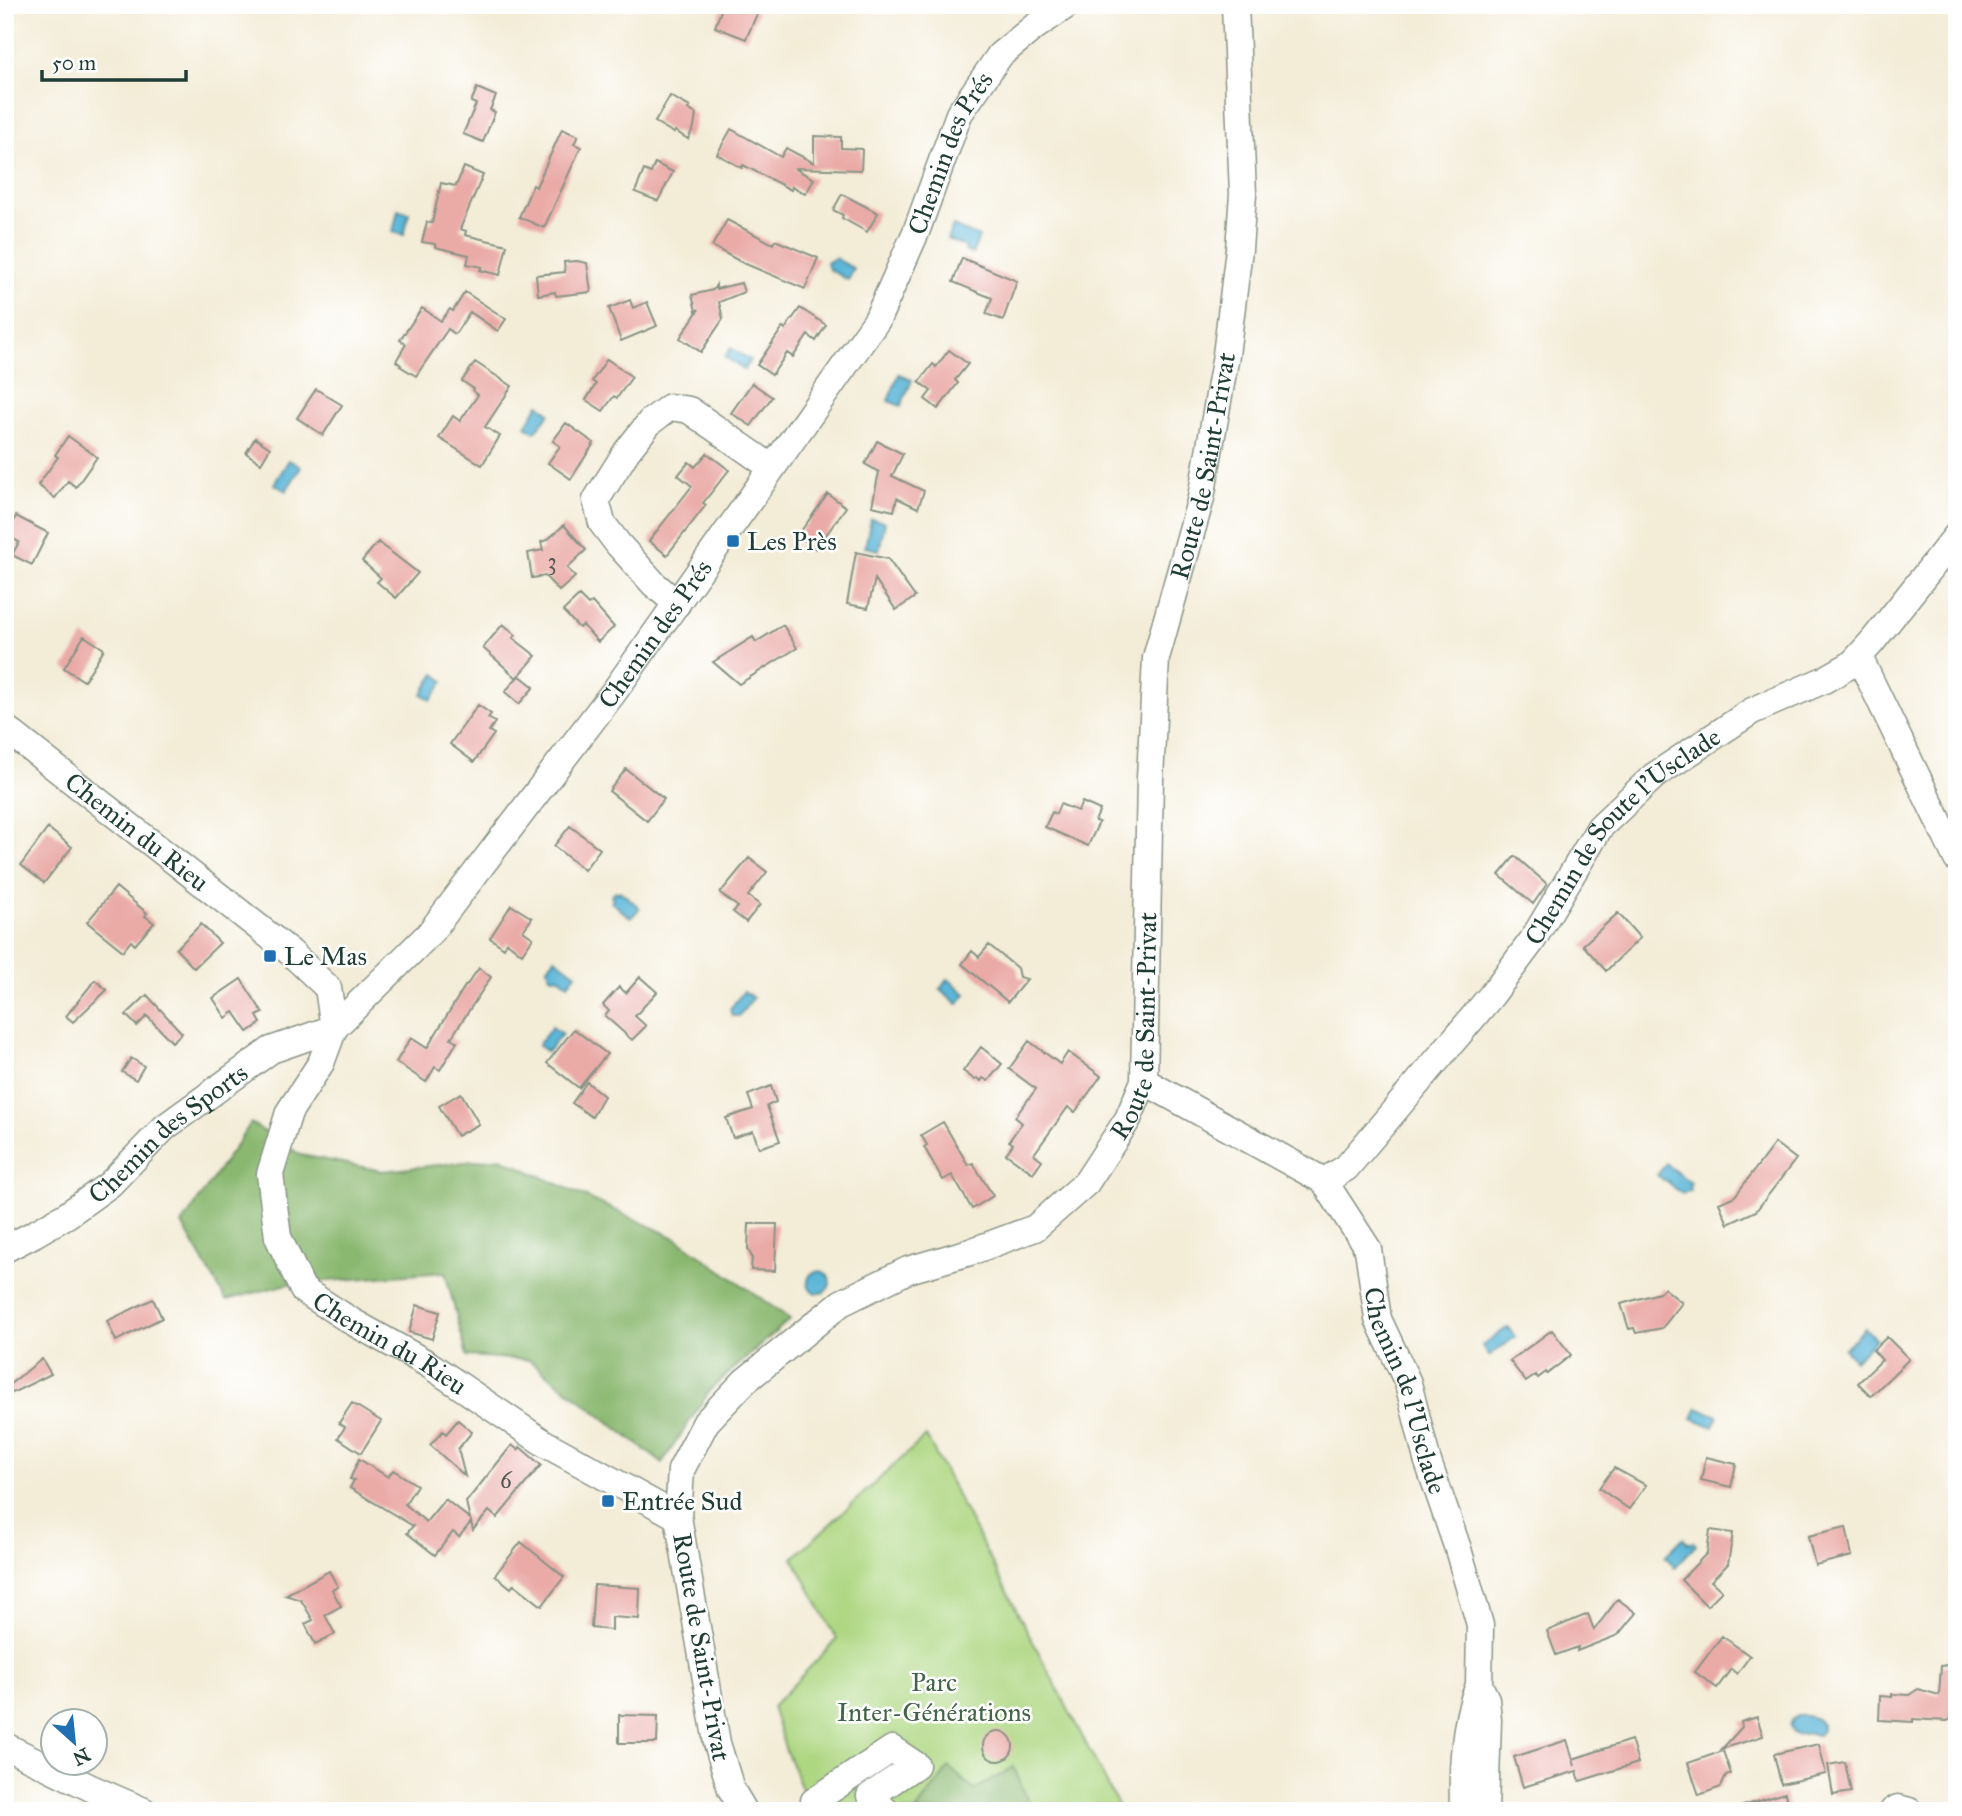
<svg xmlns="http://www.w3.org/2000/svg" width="1962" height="1816" font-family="'IM FELL Great Primer',serif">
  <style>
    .green { fill: #aed782; stroke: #668a5b; stroke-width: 2 }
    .forest { fill: #8ab870; stroke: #547a52; stroke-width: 2 }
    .water { fill: #5bb6d8; stroke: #3d7a86; stroke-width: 2 }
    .building { fill: #eaaba7 }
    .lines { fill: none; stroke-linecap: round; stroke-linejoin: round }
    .minor-casing { stroke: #899486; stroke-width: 29 }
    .minor { stroke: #fff; stroke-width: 26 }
    .poi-dot { fill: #1f6fb2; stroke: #fff; stroke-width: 2.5 }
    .labels { text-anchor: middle; stroke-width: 5; stroke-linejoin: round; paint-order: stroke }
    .number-label { font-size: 23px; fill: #525851 }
    .street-label { font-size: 26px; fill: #1f3d34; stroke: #fff }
    .poi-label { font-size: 26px; fill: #1f3d34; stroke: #fff; text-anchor: start }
    .park-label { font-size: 26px; fill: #436448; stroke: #fff }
  </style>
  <rect width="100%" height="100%" fill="#fff"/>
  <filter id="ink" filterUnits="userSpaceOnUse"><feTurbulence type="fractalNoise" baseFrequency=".0143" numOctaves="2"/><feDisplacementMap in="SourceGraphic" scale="14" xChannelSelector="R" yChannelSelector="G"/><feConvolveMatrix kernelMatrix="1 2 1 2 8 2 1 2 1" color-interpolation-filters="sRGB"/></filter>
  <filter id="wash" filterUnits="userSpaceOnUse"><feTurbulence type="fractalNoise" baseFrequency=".00686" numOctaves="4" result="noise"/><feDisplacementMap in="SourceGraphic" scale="28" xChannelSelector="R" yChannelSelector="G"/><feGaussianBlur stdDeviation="1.57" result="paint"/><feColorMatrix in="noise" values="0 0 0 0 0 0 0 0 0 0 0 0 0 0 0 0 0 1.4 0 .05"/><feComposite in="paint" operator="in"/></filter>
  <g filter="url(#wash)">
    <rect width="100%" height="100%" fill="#f3ecd7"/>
    <path class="green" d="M926 1436 1121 1811H813L809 1804 786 1751 772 1707 837 1639 793 1558Z"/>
    <path class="forest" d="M251 1123 301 1155 383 1171 501 1158 676 1238 790 1319 711 1389 662 1463 529 1360 467 1356 445 1272 288 1284 226 1300 182 1224Z
      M949 1767 974 1790 1014 1767 1032 1811H916Z"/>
    <path class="water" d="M398 210 409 213 404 235 393 232Z
      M953 226 979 237 972 254 965 251 966 247 947 239Z
      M835 258 854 269 848 280 829 269 827 263Z
      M731 348 750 360 744 370 725 357Z
      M899 374 912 380 901 406 888 401Z
      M539 404 550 413 535 432 526 426Z
      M289 460 301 467 286 491 274 484Z
      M871 519 885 522 879 550 865 547Z
      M435 674 444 681 431 700 422 694Z
      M616 891 618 893 620 891 640 908 631 918 611 902 613 899 611 895Z
      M555 958 576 974 568 984 557 976 553 977 549 975V970L547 969Z
      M948 979 966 994 958 1004 940 989Z
      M744 991 753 998 739 1016H732L730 1009Z
      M552 1027 562 1034 547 1052 538 1045Z
      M1666 1164 1691 1183 1689 1185 1690 1191 1685 1192 1683 1194 1657 1175Z
      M808 1282a11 11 0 1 1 22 0a11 11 0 1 1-22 0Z
      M1508 1327 1515 1337 1489 1356 1482 1346Z
      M1865 1328 1876 1339 1855 1360 1844 1349Z
      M1697 1408 1718 1416 1713 1427 1692 1418Z
      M1683 1538 1689 1544 1693 1542 1696 1545 1675 1567 1665 1556Z
      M1798 1716C1809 1715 1822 1717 1822 1730L1818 1735C1806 1730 1803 1736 1794 1734 1788 1727 1790 1720 1798 1716Z"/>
    <g id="blocks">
      <path class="building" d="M723 5H742L758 12 746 39 715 27Z
        M477 88 496 96 490 110 495 112 483 142 463 134 476 104 471 102Z
        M670 96 690 107 688 109 696 114 694 127 688 139 675 131 674 133 655 122Z
        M562 129 578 136 574 144 581 147 544 228 519 217 533 185 536 187Z
        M731 129 781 157 786 148 814 163V136L841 137V148L862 149 861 170 794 168 814 179 806 194 792 187 791 190 743 165 742 168 717 154Z
        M655 163 673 172 658 201 635 192 644 170 651 173Z
        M464 167 483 175 460 229 466 231 465 235 507 245 500 275 480 270 482 267 467 264 469 255 435 247V244L422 242 427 222 432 223 441 183 456 186Z
        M842 194 878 213 867 232 842 218 843 215 833 210Z
        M727 220 773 244 775 240 818 258 805 289 741 262 712 246Z
        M962 258 1017 281 1003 320 986 314 992 298 953 282Z
        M577 261 587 263 591 292 556 296 555 292 538 295 536 275 565 272 564 262Z
        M741 283 744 292 719 302 723 319 701 352 680 338 699 309 696 311 692 295 713 290 716 285V289Z
        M465 292 506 319 498 331 470 312 455 334 448 329 416 376 400 366 401 365 396 361 406 344 400 340 422 308 441 321 450 309 453 311Z
        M630 300 633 308 647 302 657 326 621 341 609 308Z
        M800 308 826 325 816 341 808 335 793 357 787 353 772 375 757 365 783 327 785 329Z
        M949 350 968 364 955 380 958 383 938 409 925 399 931 391 919 382 933 364 936 367Z
        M607 359 632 377 617 398 614 396 603 411 586 400 596 384 592 381Z
        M475 362 512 386 485 427 500 436 482 465 439 438 453 416 460 421 478 395 473 391 474 389 462 381Z
        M752 383 772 397 751 426 731 413Z
        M316 389 342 405 323 435 297 418Z
        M566 423 594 443 571 479 548 463 560 446 553 441Z
        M68 436 97 457 76 487 68 481 55 498 38 485 58 457 55 455Z
        M255 438 270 448 261 463 246 453Z
        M877 441 903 454 892 476 924 491 918 508 897 498 894 511 872 506 879 472 865 464Z
        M707 453 729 470 703 503 706 505 667 555 649 541 692 486 678 475 689 462 695 467Z
        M828 494 846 507 816 549 798 535Z
        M16 516 48 533 32 565 12 555 19 542 6 535Z
        M564 525 586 550 567 568 575 577 559 591 545 576 532 578 528 553 543 550 541 542 547 540Z
        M378 542 418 573 396 598 377 582 381 578 362 561Z
        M856 552 888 559 915 597 896 610 875 579 868 608 847 604Z
        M579 596 588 605 592 602 614 627 598 642 583 625 579 628 563 611Z
        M503 624 516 635 513 638 536 656 517 678 483 648Z
        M783 625 797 648 739 684 713 662 753 637 756 642Z
        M84 636 104 649 84 681 64 668Z
        M519 675 534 687 519 704 505 692Z
        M478 705 491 714 488 718 495 722 489 731 494 734 474 762 450 744Z
        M626 769 664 799 647 821 609 791Z
        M1082 802 1100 810 1095 821 1099 822 1088 846 1045 827 1052 812 1056 814 1060 804 1078 811Z
        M570 826 600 849 584 870 554 846Z
        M48 828 72 847 44 883 21 865Z
        M1515 856 1547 884 1533 904 1499 875Z
        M749 858 767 872 748 896 760 905 746 922 733 912 738 907 720 893Z
        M116 887 147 913 145 916 154 923 135 945 131 941 123 951 87 922Z
        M511 905 532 918 523 931 533 938 522 954 507 942 504 948 490 938Z
        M1618 913 1640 938 1606 971 1583 945Z
        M201 924 220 943 194 968 176 949Z
        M989 945 1017 968 1019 977 1027 979 1008 1002 962 964 972 951 979 957Z
        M479 968 491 977 451 1038 457 1042 440 1070 435 1067 426 1082 396 1062 411 1038 427 1048 465 986H466Z
        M640 977 657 992 635 1016 646 1026 632 1040 605 1016 609 1011 603 1005 619 987 626 993Z
        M241 979 263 1013 257 1016 261 1023 248 1032 234 1012 226 1018 213 998Z
        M95 980 107 990 73 1022 66 1016Z
        M147 995 182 1033 172 1042 147 1016 137 1026 126 1015Z
        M574 1029 607 1054 579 1088 547 1063Z
        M1029 1041 1060 1064 1068 1052 1101 1076 1075 1112 1068 1107 1034 1154 1042 1160 1033 1173 1006 1154 1013 1144 1009 1141 1022 1123 1015 1117 1036 1089 1009 1069Z
        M981 1047 1002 1064 988 1081 983 1078 981 1081 977 1078 975 1080 963 1071Z
        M131 1058 144 1066 136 1080 122 1072Z
        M587 1082 604 1096 592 1117 572 1103Z
        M771 1086 776 1102 767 1106 780 1141 759 1148 753 1131 733 1138 726 1118 753 1109 748 1095Z
        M461 1093 479 1124 457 1136 439 1106Z
        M943 1122 968 1165 973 1163 993 1196 972 1209 952 1175 943 1180 924 1147 927 1145 921 1135Z
        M1775 1143 1796 1159 1756 1211 1728 1224 1719 1203 1735 1196Z
        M749 1224H777L775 1271 751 1270 752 1257 748 1249Z
        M1664 1288 1682 1303 1662 1328 1636 1333 1634 1328 1629 1329 1621 1304 1659 1293Z
        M153 1299 162 1318 116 1341 107 1321Z
        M417 1305 440 1312 432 1339 409 1332Z
        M1552 1330 1571 1355 1547 1374 1546 1372 1538 1378 1536 1375 1526 1382 1510 1361Z
        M1887 1337 1909 1359 1871 1396 1858 1383 1882 1360 1873 1350Z
        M42 1359 51 1374 6 1396 5 1388Z
        M352 1403 381 1421 361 1453 338 1438 345 1427 339 1423Z
        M458 1420 472 1432 458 1449 465 1476 430 1445 443 1431 446 1434Z
        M512 1445 518 1450 520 1447 541 1465 497 1518 489 1511 473 1530 471 1522 459 1537 453 1532 435 1555 407 1533 413 1526 350 1488 354 1480 350 1479 359 1459 388 1477 393 1470 417 1485 405 1504 426 1522 445 1499 470 1519 466 1502Z
        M1706 1457 1736 1464 1731 1487 1701 1480Z
        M1614 1468 1646 1485 1629 1509 1599 1488Z
        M1846 1527 1852 1556 1815 1565 1808 1536Z
        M1710 1530 1733 1533 1728 1564 1711 1581 1722 1591 1707 1606 1681 1580 1707 1553Z
        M521 1542 564 1577 542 1606 514 1584 511 1588 495 1575Z
        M329 1571 338 1587 332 1590 341 1606 325 1615 335 1634 315 1644 305 1624 313 1620 301 1600 285 1595Z
        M594 1585 640 1588 639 1619 612 1617V1630L591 1628Z
        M1618 1599 1636 1613 1618 1635 1577 1651 1578 1647 1556 1655 1547 1631 1588 1614 1594 1630Z
        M1722 1636 1750 1656 1737 1674 1731 1669 1717 1688 1695 1672Z
        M1948 1665 1955 1718 1947 1721 1913 1719V1722L1879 1720 1880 1696 1892 1697V1694L1909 1695 1918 1689 1939 1695 1941 1666Z
        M619 1715 658 1716 657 1743H619Z
        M1757 1717 1763 1736 1722 1749 1742 1727 1741 1722Z
        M983 1746a15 15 0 1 1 30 0a15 15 0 1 1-30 0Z
        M1567 1740 1575 1766 1573 1759 1631 1740 1638 1763 1580 1781 1577 1771 1523 1787 1514 1757Z
        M1819 1744 1826 1774 1781 1784 1774 1754Z
        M1723 1751 1731 1774 1726 1776 1721 1787 1699 1795 1688 1763Z
        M1845 1762 1851 1792 1833 1795 1828 1765Z
        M1785 1793 1790 1811H1741L1740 1807Z"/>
    </g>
  </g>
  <g filter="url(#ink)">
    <use href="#blocks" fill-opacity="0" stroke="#899486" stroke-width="2"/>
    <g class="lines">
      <g class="minor-casing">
        <g id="minor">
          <path d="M677 604 654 584 618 544 602 523 596 500 627 451 650 422 670 407 689 410 771 467"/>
          <path d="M1859 657 1957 859"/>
          <path id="s1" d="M5 728 290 952 328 988 334 1028 321 1063 289 1112 270 1174 278 1237 303 1290 351 1321 428 1364 544 1443 678 1517"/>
          <path id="s2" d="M1144 1081 1324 1181 1368 1249 1378 1319 1408 1383 1427 1459 1458 1549 1480 1625 1479 1685 1486 1699 1488 1720 1485 1811"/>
          <path id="s3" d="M1324 1181 1346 1168 1491 996 1532 941 1600 827 1654 776 1752 711 1824 680 1852 664 1872 642 1957 535"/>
          <path id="s4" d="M5 1249 34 1234 67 1215 110 1184 165 1127 271 1050 334 1028 429 934 616 689 877 320 916 232 959 114 1000 55 1033 28 1067 5"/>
          <path d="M5 1746 91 1788 144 1811"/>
          <path id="s5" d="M744 1811 731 1789 717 1743 678 1517 681 1470 706 1422 745 1381 841 1303 908 1270 970 1252 1035 1228 1086 1183 1128 1119 1144 1081 1150 779 1156 658 1201 498 1226 355 1239 249 1243 194 1235 5"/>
          <path d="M820 1811 814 1801 892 1749 916 1765 870 1796 886 1811"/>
          <path d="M1463 1811C1462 1770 1463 1723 1479 1685"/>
          <path d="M1893 1811 1898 1808 1909 1811"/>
        </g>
      </g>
      <use href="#minor" class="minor"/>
    </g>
  </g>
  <g class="poi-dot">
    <rect x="726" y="534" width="14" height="14" rx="3.5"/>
    <rect x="263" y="949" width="14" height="14" rx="3.5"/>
    <rect x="601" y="1494" width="14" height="14" rx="3.5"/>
  </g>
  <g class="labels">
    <g class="number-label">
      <text x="552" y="569">3</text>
      <text x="506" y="1488">6</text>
    </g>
    <g class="street-label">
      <text dy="9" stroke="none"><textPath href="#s4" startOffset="1477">Chemin des Prés</textPath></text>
      <text dy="9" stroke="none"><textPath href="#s5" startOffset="1600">Route de Saint-Privat</textPath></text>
      <text dy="9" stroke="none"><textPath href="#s4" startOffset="910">Chemin des Prés</textPath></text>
      <text dy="9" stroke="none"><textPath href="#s1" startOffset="168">Chemin du Rieu</textPath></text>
      <text dy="9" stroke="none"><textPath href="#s3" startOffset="460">Chemin de Soute l'Usclade</textPath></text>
      <text dy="9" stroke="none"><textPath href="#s5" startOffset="1032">Route de Saint-Privat</textPath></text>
      <text dy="9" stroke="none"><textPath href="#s4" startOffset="201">Chemin des Sports</textPath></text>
      <text dy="9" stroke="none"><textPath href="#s1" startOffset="840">Chemin du Rieu</textPath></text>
      <text dy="9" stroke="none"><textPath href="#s2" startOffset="434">Chemin de l'Usclade</textPath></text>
      <text transform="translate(702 1647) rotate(80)" y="9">Route de Saint-Privat</text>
    </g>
    <g class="poi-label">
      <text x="747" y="550">Les Près</text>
      <text x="284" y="965">Le Mas</text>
      <text x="622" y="1510">Entrée Sud</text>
    </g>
    <g class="park-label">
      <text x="934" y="1691">Parc<tspan x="934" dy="30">Inter-Générations</tspan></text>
    </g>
  </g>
  <rect width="1962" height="1816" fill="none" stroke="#fff" stroke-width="28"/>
  <g transform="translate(74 1742) rotate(153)"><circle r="33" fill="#ffffff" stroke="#a5b1ae" stroke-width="2"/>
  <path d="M0-5L12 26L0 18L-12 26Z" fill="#1f6fb2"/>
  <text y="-10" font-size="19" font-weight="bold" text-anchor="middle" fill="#1f3d34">N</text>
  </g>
  <path d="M42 70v10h144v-10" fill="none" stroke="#1f3d34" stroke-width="3.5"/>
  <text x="52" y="70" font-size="21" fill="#1f3d34" stroke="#ffffff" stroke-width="5" paint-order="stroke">50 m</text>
</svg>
